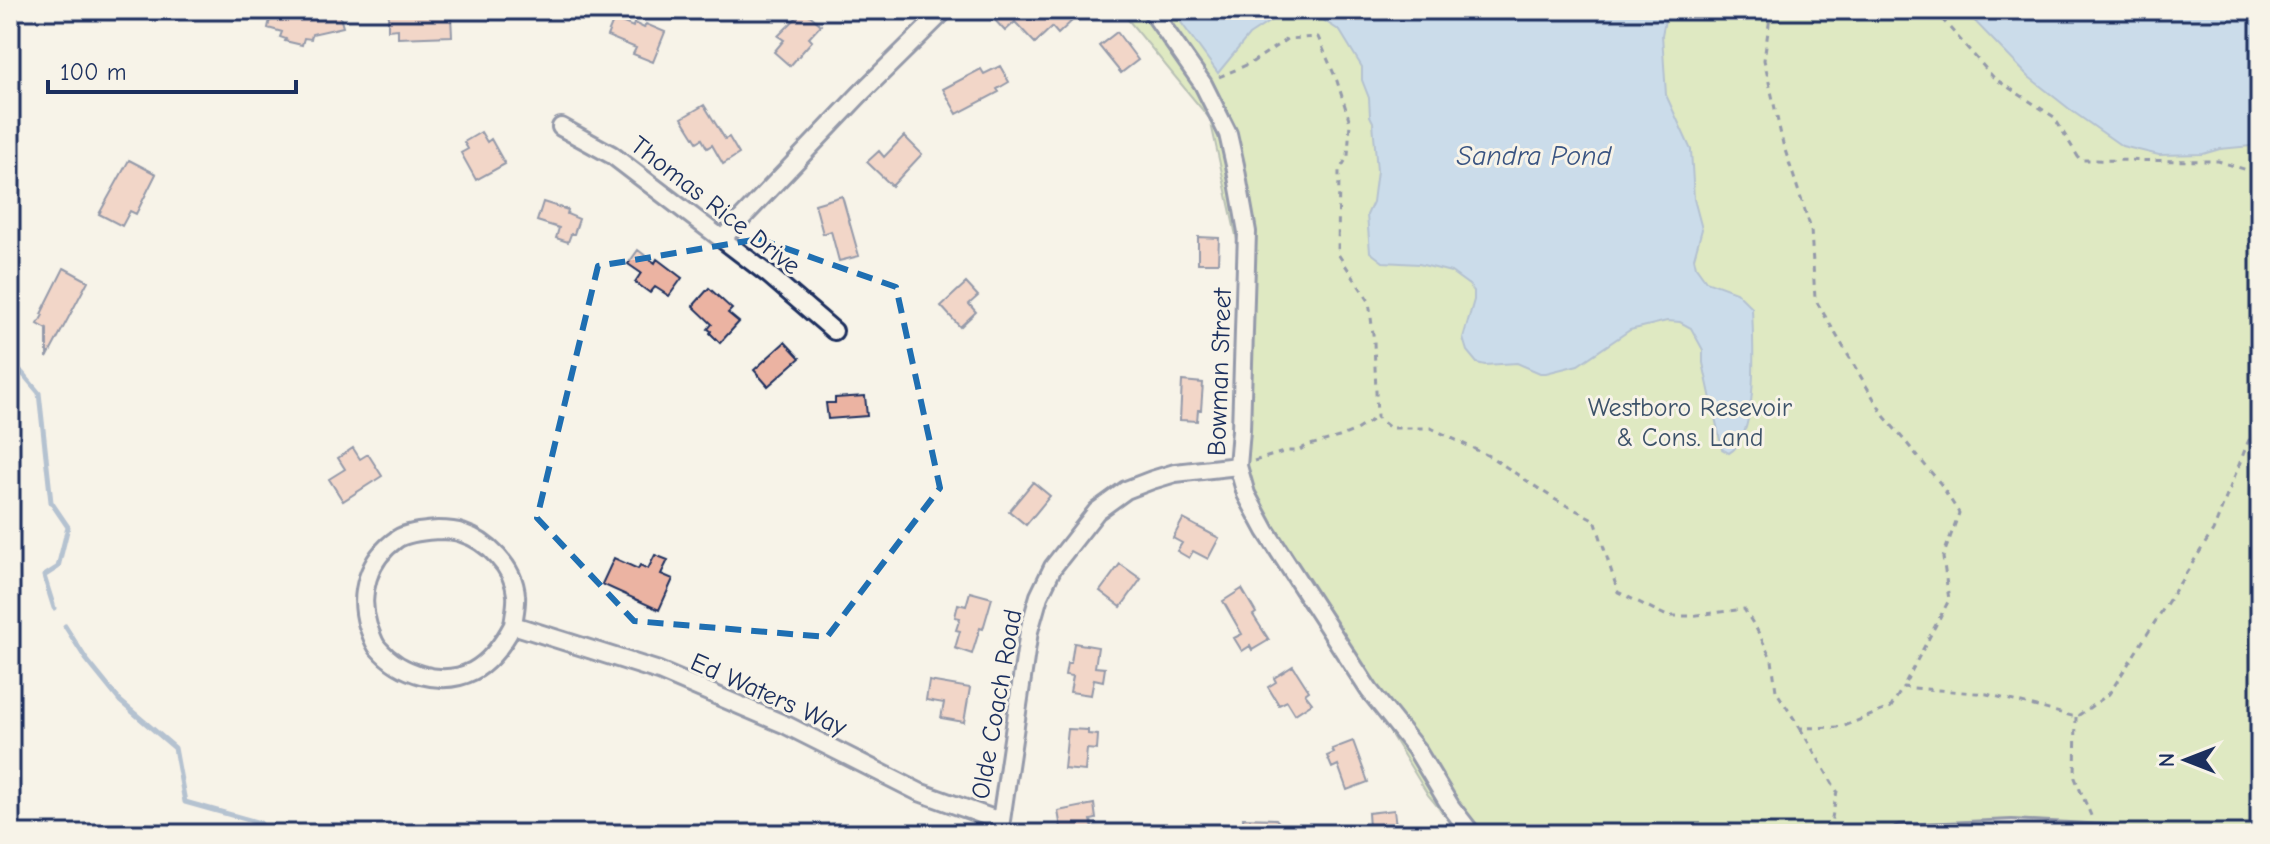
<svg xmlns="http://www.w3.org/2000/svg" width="2270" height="844" font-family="'Comic Neue',sans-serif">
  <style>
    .green { fill: #c0dd94; stroke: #6e8679; stroke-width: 2 }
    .water { fill: #94c2ee; stroke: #6487b4; stroke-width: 2 }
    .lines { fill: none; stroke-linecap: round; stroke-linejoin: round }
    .stream { stroke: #6487b4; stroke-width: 5 }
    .building { fill: #ebb3a2; stroke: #1b2f5e; stroke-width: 2 }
    .street-casing { stroke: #1b2f5e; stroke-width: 22 }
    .path { stroke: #1b2f5e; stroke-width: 3; stroke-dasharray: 6 6; stroke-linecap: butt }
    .street { stroke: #f7f3e8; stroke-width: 16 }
    .marked { fill: none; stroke: #1f6fb2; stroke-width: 6; stroke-dasharray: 16 10; stroke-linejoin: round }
    .labels { text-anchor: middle; stroke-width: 6; stroke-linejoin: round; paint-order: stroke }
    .street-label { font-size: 26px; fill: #1b2f5e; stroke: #f7f3e8 }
    .park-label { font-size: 26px; fill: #3c5269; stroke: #f7f3e8 }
    .water-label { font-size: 28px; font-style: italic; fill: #395482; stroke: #f7f3e8 }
  </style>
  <rect width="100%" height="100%" fill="#f7f3e8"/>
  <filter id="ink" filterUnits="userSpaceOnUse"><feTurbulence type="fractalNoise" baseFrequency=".0125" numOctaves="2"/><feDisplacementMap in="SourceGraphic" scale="16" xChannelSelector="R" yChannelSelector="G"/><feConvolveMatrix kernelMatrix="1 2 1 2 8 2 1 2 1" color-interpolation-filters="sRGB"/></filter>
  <g filter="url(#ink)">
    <path class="green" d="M1120 10H2260V834H1460L1428 795 1243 492 1251 303 1210 119Z"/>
    <path class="water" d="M1172 10H1667L1662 35 1666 95 1691 150 1694 199 1702 229 1694 258 1696 267 1706 281 1736 292 1752 308C1753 340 1760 436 1729 453L1722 449 1703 363V350L1691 328 1680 322 1667 321 1630 330 1578 365 1546 373H1540L1517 363 1485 365 1477 363 1467 351 1463 338 1474 300V291L1469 285 1451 272 1419 264 1383 262 1370 252 1367 215 1373 202 1377 171 1373 122 1370 116 1369 98 1362 80V67L1340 31 1309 11 1284 12 1249 35 1218 73Z
      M1964 10H2260V142L2251 146 2220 149 2203 154 2159 155 2122 146 2072 111 2029 77Z"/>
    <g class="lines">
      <path class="stream" d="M10 323 18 368 39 393 51 502 68 527 58 567 44 576 54 608
        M65 626 86 659 120 701 175 748 185 802 260 823 270 834"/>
    </g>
    <path class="building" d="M272 10H302L314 14 338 10 343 27 312 34 311 39 304 38 302 45 285 41 286 39 280 37 282 32 268 28Z
      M388 10H434V16H451L452 36 398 38V29L388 30Z
      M804 10 821 25 809 38 812 41 790 66 774 52 784 40 778 36Z
      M1001 10H1065L1074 19 1058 34 1052 27 1035 43 1015 22 1005 31 993 18Z
      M614 19 633 27 634 23 644 28 646 24 665 32 653 62 633 54 636 48 607 36Z
      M1117 32 1138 60 1121 73 1099 46Z
      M1000 66 1009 82 997 89 999 92 957 114 943 89 981 69 984 74Z
      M704 105 725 139 729 137 739 154 723 164 712 145 707 148 702 139 697 142 682 118Z
      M481 132 487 142 491 139 505 164 476 180 461 153 468 149 464 142Z
      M904 136 922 154 892 186 867 162 879 151 884 157Z
      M129 160 156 174 136 214 130 211 122 226 99 214Z
      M842 196 859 256 839 261 831 231 823 234 815 204Z
      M543 202 568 210 567 214 579 219 574 234H571L568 242 556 238 559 228 537 221Z
      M1198 237 1219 238 1218 263H1198Z
      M638 250 655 263 657 259 682 278 669 296 655 287 650 293 635 282 641 273 628 264Z
      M64 268 88 281 47 358V329L38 324 43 315 41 314Z
      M966 283 978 296 969 304 976 312 960 327 941 306Z
      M709 288 732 309 728 313 739 322 720 343 710 333 711 331 708 329 712 324 693 306Z
      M785 342 800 358 768 386 754 370Z
      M1182 381 1203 383 1201 410H1198L1197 421 1180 420Z
      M865 396 867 416 828 419 826 403H835V398Z
      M353 448 360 459 368 454 382 476 343 501 329 479 345 469 338 458Z
      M1033 482 1050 496 1026 525 1009 511Z
      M1183 519 1219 538 1208 559 1193 551 1189 558 1177 551 1182 543 1173 538Z
      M655 555 668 560 661 574 673 579 659 610 602 584 614 558 638 569 640 565 648 569Z
      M1120 564 1141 579 1121 607 1100 591Z
      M1242 589 1256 613 1253 615 1269 640 1252 650 1250 646 1242 651 1234 638 1242 634 1223 601Z
      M970 592 992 598 983 629 980 628 972 654 955 648 960 631 956 630 960 618 955 617 958 604 966 606Z
      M1074 643 1098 647 1095 667 1105 668 1103 681 1094 679 1091 695 1070 692 1073 676 1065 675 1067 663H1071Z
      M1293 666 1309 691 1305 694 1312 703 1295 714 1287 701 1279 705 1268 687 1276 682 1274 678Z
      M929 681 970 688 964 722 941 718 944 703 926 700Z
      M1068 729 1088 730V734L1098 735 1097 750 1087 749 1085 771 1064 769Z
      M1353 741 1368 782 1347 790 1338 765 1332 768 1327 756 1334 753 1332 749Z
      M1094 804 1096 819 1091 820 1094 834H1062L1058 811Z
      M1394 810 1397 834H1377L1376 827 1369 828 1368 813Z
      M1243 818 1276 819 1283 827 1277 834H1244Z"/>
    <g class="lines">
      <g class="street-casing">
        <path id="street" d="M1151 10 1203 84 1228 134 1235 165 1247 232 1241 430 1238 466 1246 494 1266 531 1369 690 1416 749 1451 807 1472 834
          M561 127 612 155 769 275 834 331
          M722 239 861 93 945 10
          M513 625C504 642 490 662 473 671 442 687 400 674 378 648 373 642 371 633 368 626 358 594 368 559 397 539 407 532 426 531 438 530 446 530 454 530 462 533 487 541 514 567 516 595 517 604 514 616 513 625L659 671 786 725 919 792 1000 821
          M999 834 1029 631 1039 596 1053 567 1097 511 1126 490 1152 480 1175 473 1238 466
          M1901 834 2012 829 2106 834"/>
      </g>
      <path class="path" d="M1771 10 1764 60 1783 144 1811 229 1815 299 1884 416 1940 483 1959 513 1943 557 1949 600 1903 687
        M1934 10 1994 78 2054 117 2080 160 2218 161 2260 174
        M1219 77 1251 63 1287 39 1318 37 1337 81 1350 122 1348 156 1339 171 1338 254 1369 301 1374 342 1377 417 1390 428H1431L1491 457 1556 500 1595 520 1618 592 1667 616H1690L1744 609 1757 630 1772 660 1776 691 1800 728 1842 727 1891 707 1903 687 1987 694 2076 717 2109 694 2213 531 2248 442 2260 419
        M1254 461 1287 451H1298L1306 446 1339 437 1356 430 1377 417
        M2076 717 2075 778 2092 818
        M1800 728 1837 791 1829 834"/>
      <use href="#street" class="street"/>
    </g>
  </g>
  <path d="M0 0H2270V844H0ZM759 239 896 287 940 488 827 637 634 621 537 518 598 266Z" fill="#f7f3e8" fill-opacity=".55" fill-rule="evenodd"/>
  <path class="marked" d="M759 239 896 287 940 488 827 637 634 621 537 518 598 266Z"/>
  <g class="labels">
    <g class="street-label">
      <text transform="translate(716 205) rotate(38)" y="9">Thomas Rice Drive</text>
      <text transform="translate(1219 372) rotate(-88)" y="9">Bowman Street</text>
      <text transform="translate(769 694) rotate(24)" y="9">Ed Waters Way</text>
      <text transform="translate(996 704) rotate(-80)" y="9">Olde Coach Road</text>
    </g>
    <g class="park-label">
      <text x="1690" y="416">Westboro Resevoir<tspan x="1690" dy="30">&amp; Cons. Land</tspan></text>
    </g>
    <g class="water-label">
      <text x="1534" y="165">Sandra Pond</text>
    </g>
  </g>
  <rect width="2270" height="844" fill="none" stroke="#f7f3e8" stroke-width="40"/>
  <rect x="20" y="20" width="2230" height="804" fill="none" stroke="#1b2f5e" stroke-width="3" filter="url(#ink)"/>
  <g transform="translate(2186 760) rotate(270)" stroke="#f7f3e8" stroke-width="6" paint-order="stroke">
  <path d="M0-6L14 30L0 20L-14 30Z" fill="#1b2f5e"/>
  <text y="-12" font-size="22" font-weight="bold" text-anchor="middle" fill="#1b2f5e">N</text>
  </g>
  <path d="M48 80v12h248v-12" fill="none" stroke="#1b2f5e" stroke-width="4"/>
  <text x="60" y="80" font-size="24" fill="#1b2f5e" stroke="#f7f3e8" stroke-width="6" paint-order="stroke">100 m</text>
</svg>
